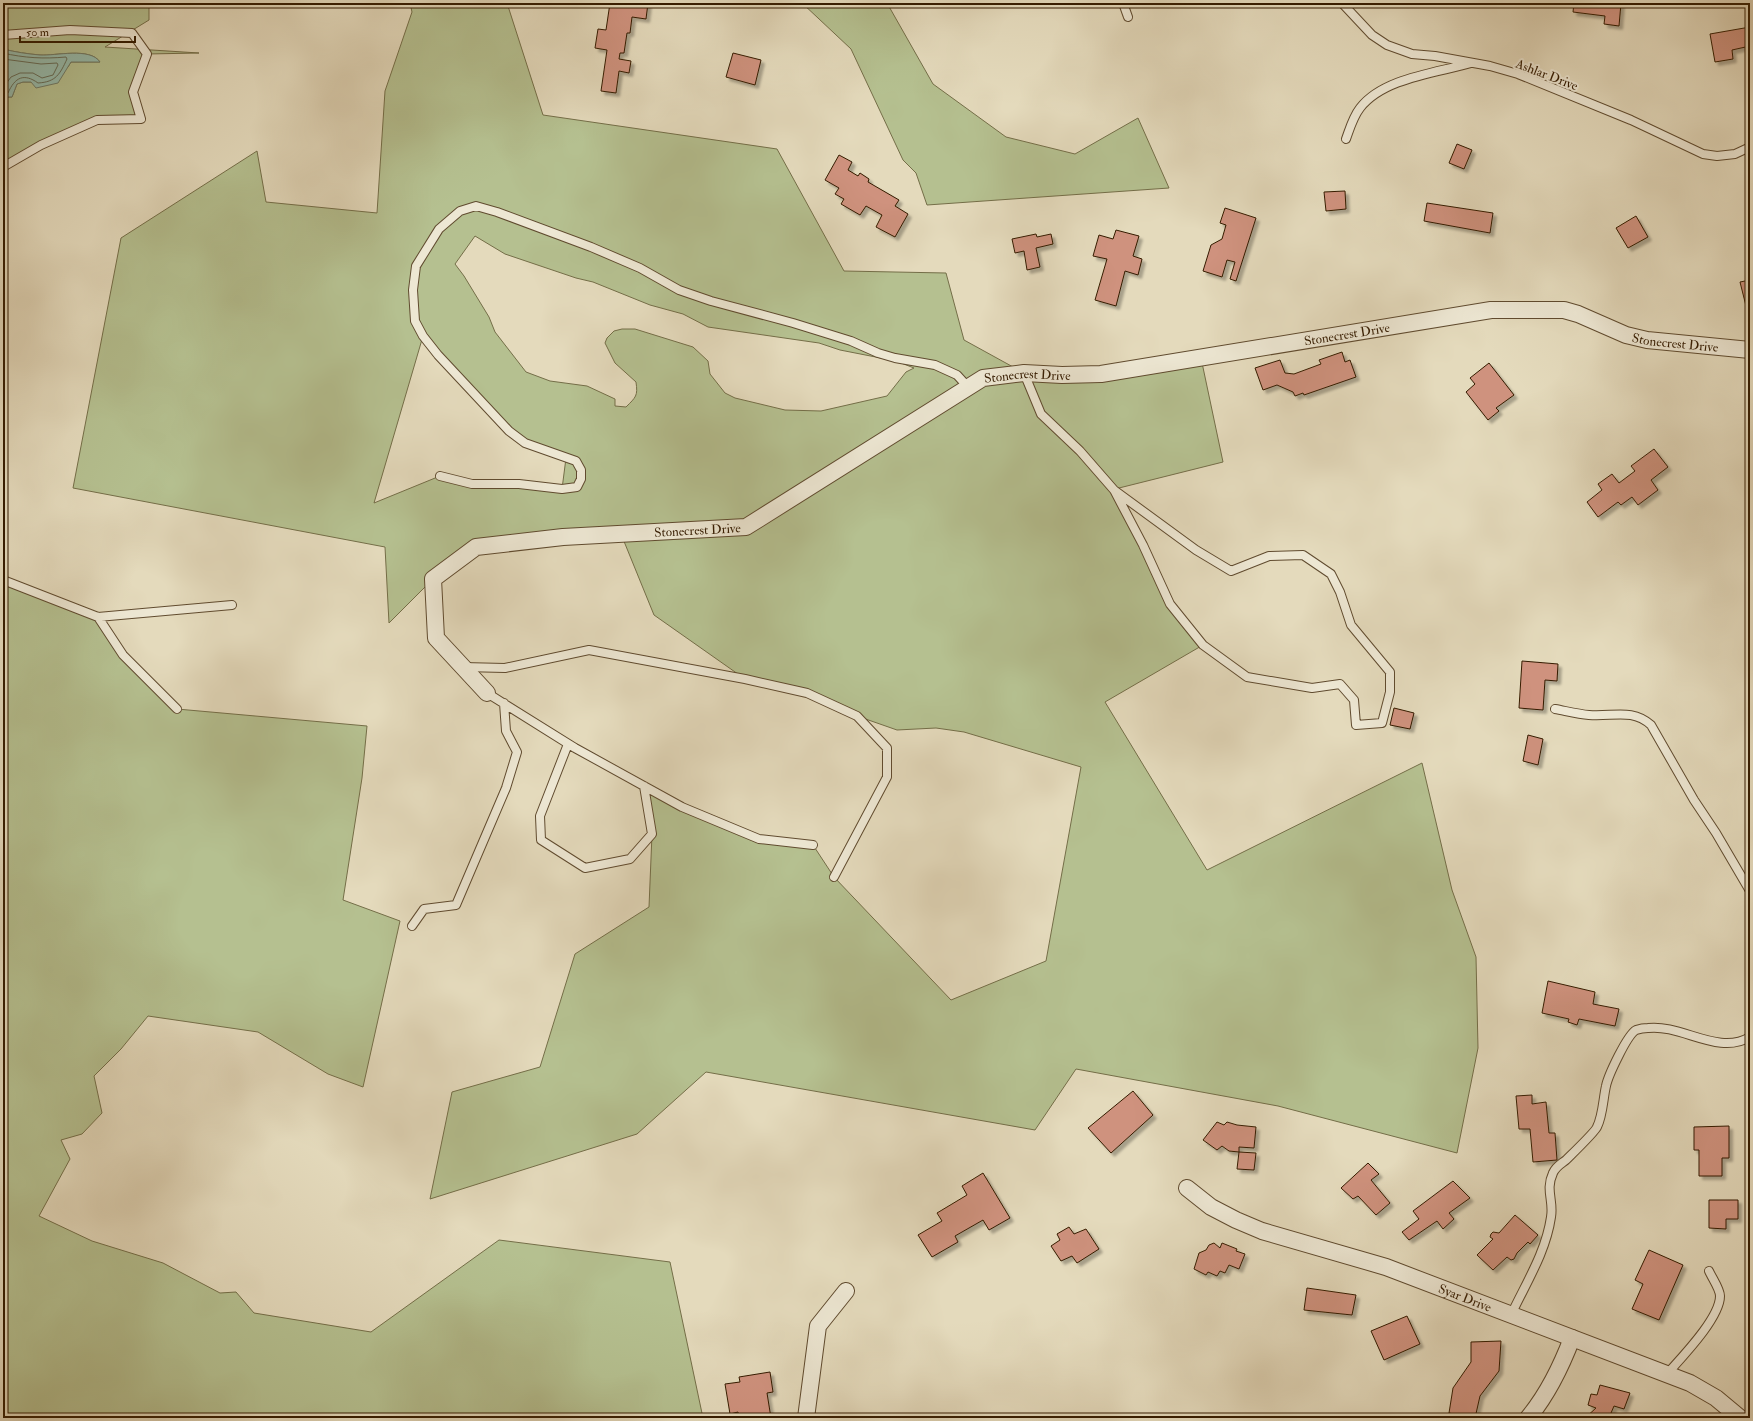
<svg xmlns="http://www.w3.org/2000/svg" width="1753" height="1421" font-family="'IM FELL Double Pica',serif">
  <style>
    .green { fill: #b5c090; stroke: #746e48; fill-rule: evenodd }
    .water { fill: #96bbac; stroke: #6f7b67 }
    .lines { fill: none; stroke-linecap: round; stroke-linejoin: round }
    .shore { stroke: #656b56; stroke-width: 1 }
    .building { fill: #cf927e; stroke: #341b00; filter: url(#shadow) }
    .lane-casing { stroke: #604b2f; stroke-width: 10 }
    .street-casing { stroke: #604b2f; stroke-width: 18 }
    .lane { stroke: #ede7d3; stroke-width: 8 }
    .street { stroke: #ede7d3; stroke-width: 16 }
    .labels { text-anchor: middle; stroke-width: 4; stroke-linejoin: round; paint-order: stroke }
    .street-label { font-size: 13px; fill: #341b00; stroke: #ede7d3 }
  </style>
  <defs>
    <filter id="shadow"><feDropShadow dx="3.5" dy="3.5" stdDeviation="1" flood-color="#0004"/></filter>
  </defs>
  <rect width="100%" height="100%" fill="#e4dabc"/>
  <filter id="stains"><feTurbulence type="fractalNoise" baseFrequency=".005" numOctaves="4"/><feColorMatrix values="0 0 0 0 .2 0 0 0 0 .09 0 0 0 0 .02 0 0 0 .5 -.17"/></filter>
  <radialGradient id="worn" r=".72"><stop offset=".6" stop-color="#630" stop-opacity="0"/><stop offset="1" stop-color="#630" stop-opacity=".3"/></radialGradient>
  <path class="green" d="M3 3H149V20L105 47 199 53 147 54 133 92 141 119 97 120 3 167V97H12L17 84 23 82H31L68 67 71 62H100C90 47 55 56 40 55 28 54 15 52 3 49Z
    M410 3H507L543 115 777 149 844 271 946 273 964 340 1024 373 1201 358 1223 462 1115 489 1170 604 1203 645 1105 702 1207 870 1422 763 1452 890 1476 957 1478 1048 1457 1153 1278 1106 1076 1069 1035 1130 706 1072 637 1134 430 1199 452 1092 540 1067 575 954 649 907 652 834 644 786 758 839 813 845 834 877 951 1000 1046 961 1081 767 964 732 936 728 897 730 857 716 807 693 745 679 654 615 621 534 476 547 433 579 389 623 385 547 73 488 121 238 257 151 266 202 377 213 385 91 412 12ZM475 236 505 254 576 278 593 282 650 305 683 314 708 327 819 343 840 350 896 361 914 368 906 372 887 396 821 411 785 410 735 398 725 393 710 374 708 361 693 347 635 329H622L614 331 607 338 605 343 615 363 636 382C638 396 636 397 626 407L615 406V399L587 386 550 381 526 372 495 332 489 317 464 276 455 264ZM423 336 525 443 566 458 562 489 472 484 440 476 374 503Z
    M802 3H887L933 84 1006 137 1075 154 1138 118 1169 188 927 205 916 173 903 160 851 49Z
    M3 580 98 617 123 655 177 709 367 726 362 778 343 900 400 921 363 1087 328 1074 258 1032 148 1016 121 1049 94 1076 102 1113 82 1134 61 1140 70 1159 39 1216 92 1241 163 1263 220 1293 236 1292 254 1313 371 1332 499 1240 670 1262 703 1418H3Z"/>
  <path class="water" d="M3 49C15 52 28 54 40 55 56 56 90 47 100 62H71L58 83 36 88 31 82H23L17 84 12 97H3Z"/>
  <g class="lines">
    <path class="shore" d="M3 53C24 58 44 59 66 57L67 59C60 74 56 82 38 83 24 73 15 77 8 93H3
      M3 59 41 64 57 63 58 65 53 75 42 78 33 73H20L11 77 3 88"/>
  </g>
  <path class="building" d="M610 3H648L646 19 632 17 630 33H627L624 53H620L619 59 631 61 629 73 619 71 616 93 601 91 607 50 595 48 598 29 606 30Z
    M1574 3H1621L1619 26 1604 24 1605 16 1573 12Z
    M1750 27V46L1732 50 1733 59 1715 62 1710 34Z
    M733 53 761 60 755 85 726 77Z
    M1457 144 1472 150 1464 169 1449 163Z
    M839 155 852 162 848 170 858 176 860 173 869 179 868 182 899 200 895 206 908 214 895 237 876 227 882 215 866 206 860 215 841 204 844 199 835 194 839 188 825 180Z
    M1345 191 1346 209 1326 211 1324 192Z
    M1427 203 1493 213 1490 233 1424 221Z
    M1225 208 1256 218 1236 281 1230 279 1235 262 1227 260 1222 277 1203 271 1211 245 1222 239 1226 225 1220 223Z
    M1636 216 1648 237 1628 248 1616 228Z
    M1116 230 1139 236 1133 256 1142 259 1138 275 1125 271 1116 306 1095 300 1107 259 1093 256 1099 235 1113 239Z
    M1036 234 1037 237 1051 234 1053 244 1036 248 1040 267 1027 270 1024 251 1015 253 1012 239Z
    M1750 280V313L1748 314 1740 282Z
    M1342 352 1345 362 1350 360 1356 377 1304 395 1303 393 1295 396 1293 392 1277 385 1263 390 1255 368 1280 360 1285 373 1294 374 1321 364 1319 360Z
    M1489 363 1514 395 1496 408 1499 411 1488 420 1466 392 1475 384 1470 378Z
    M1654 449 1668 467 1651 480 1658 490 1638 505 1632 497 1621 505 1618 502 1598 517 1587 502 1602 490 1598 484 1612 474 1619 483 1635 471 1631 466Z
    M1522 661 1558 664 1557 681 1545 680 1543 710 1519 708Z
    M1394 708 1414 713 1410 729 1390 725Z
    M1528 735 1543 739 1538 765 1523 761Z
    M1548 981 1595 992 1593 1004 1619 1009 1615 1026 1579 1019 1577 1025 1568 1022 1569 1019 1542 1013Z
    M1133 1091 1153 1115 1111 1153 1088 1128Z
    M1532 1095V1104L1546 1102 1549 1133H1555L1557 1160 1533 1162 1530 1129H1519L1516 1096Z
    M1217 1122 1224 1125 1227 1122 1237 1125 1256 1127 1254 1148 1239 1147V1152L1229 1151 1222 1146 1217 1150 1203 1140Z
    M1729 1126V1158H1722V1176H1699V1150H1694V1127Z
    M1239 1152 1256 1153 1254 1170 1237 1169Z
    M1368 1163 1379 1174 1371 1180 1390 1203 1376 1215 1358 1196 1353 1199 1341 1188Z
    M983 1173 1010 1218 989 1230 983 1220 955 1236 958 1242 932 1257 918 1235 942 1221 937 1213 967 1195 962 1186Z
    M1453 1181 1470 1198 1449 1213 1454 1219 1443 1229 1437 1221 1409 1240 1402 1232 1419 1219 1413 1211Z
    M1709 1200H1738V1219H1726V1229L1709 1228Z
    M1515 1215 1538 1235 1530 1244 1528 1242 1517 1253 1514 1259 1511 1260 1507 1257 1493 1270 1477 1255 1493 1239 1490 1237 1491 1234 1493 1232 1499 1233Z
    M1069 1227 1074 1234 1086 1229 1099 1249 1077 1263 1072 1256 1061 1261 1051 1246 1060 1240 1057 1234Z
    M1214 1243 1220 1248 1222 1243 1237 1249 1236 1251 1245 1254 1239 1269 1229 1265 1225 1273 1220 1271 1217 1276 1208 1272 1206 1275 1194 1269 1199 1253 1206 1250 1209 1245Z
    M1649 1250 1683 1265 1659 1320 1632 1309 1643 1284 1635 1280Z
    M1307 1288 1356 1295 1352 1315 1304 1310Z
    M1407 1316 1420 1344 1384 1360 1371 1331Z
    M1501 1341 1499 1371 1480 1396 1475 1418 1449 1413 1453 1388 1471 1362V1342Z
    M770 1372 773 1392 767 1393 771 1418H739L738 1412 730 1414 725 1384 740 1382 739 1377Z
    M1600 1385 1630 1393 1624 1409 1614 1406 1611 1413 1617 1418H1585L1596 1408 1588 1405 1591 1394 1597 1395Z"/>
  <g class="lines">
    <g class="lane-casing">
      <path id="lane" d="M1123 3 1128 17
        M1342 3 1372 35 1387 45 1412 54 1435 56 1490 66 1518 74 1631 120 1703 154 1717 156 1735 154 1750 147
        M3 35 70 30 132 33 147 54 133 92 141 119 97 120 41 145 3 167
        M1346 139C1350 128 1353 117 1360 108 1383 78 1436 73 1471 63
        M1024 373 1041 414 1080 451 1114 490 1143 545 1170 604 1203 645 1247 677 1312 688 1340 684 1354 700 1356 725 1382 723 1390 692V672L1351 625 1340 592 1331 574 1303 555 1269 556 1231 571 1196 550 1114 490
        M440 476 472 484H519L562 489 577 487 581 479V470L576 461 525 443 509 431 438 355 423 336 415 321 413 290 416 266 439 229 460 211 476 206 497 212 591 247 640 268 679 290 711 301 793 323 851 341 878 353 895 358 935 365 957 375 968 387
        M3 580 98 617 232 605
        M98 617 123 655 177 709
        M463 667 505 668 589 650 745 679 807 693 857 716 887 748V777L834 877
        M487 693 575 748 682 807 759 839 813 845
        M1555 709C1566 711 1578 714 1589 715 1613 717 1632 708 1651 725L1694 800 1716 833 1750 891
        M568 744 540 816 541 840 585 868 630 859 652 834 644 786
        M412 926 424 909 456 905 506 788 517 752 506 731 504 703
        M1511 1315C1526 1283 1546 1252 1551 1217 1554 1201 1545 1190 1553 1173 1556 1166 1561 1164 1566 1160 1571 1155 1595 1132 1597 1127 1603 1115 1603 1099 1606 1086 1608 1076 1627 1035 1636 1030 1639 1029 1644 1028 1648 1028 1682 1024 1718 1056 1750 1037
        M1667 1374C1682 1357 1720 1318 1720 1296 1720 1289 1712 1278 1709 1271"/>
    </g>
    <g class="street-casing">
      <g id="street">
        <path id="s1" d="M487 693 436 638 433 579 476 547 563 537 746 527 983 378 1024 373 1062 375 1101 374 1491 310H1564L1578 314 1626 335 1647 340 1750 350"/>
        <path id="s2" d="M1187 1188 1211 1207 1236 1220 1262 1231 1386 1267 1690 1383 1716 1398 1740 1418"/>
        <path d="M806 1418 818 1326 846 1291"/>
        <path d="M1528 1418C1548 1394 1561 1367 1572 1338"/>
      </g>
    </g>
    <use href="#lane" class="lane"/>
    <use href="#street" class="street"/>
  </g>
  <g class="labels">
    <g class="street-label">
      <text transform="translate(1547 74) rotate(21)" y="5">Ashlar Drive</text>
      <text dy="5" stroke="none"><textPath href="#s1" startOffset="1106">Stonecrest Drive</textPath></text>
      <text dy="5" stroke="none"><textPath href="#s1" startOffset="1442">Stonecrest Drive</textPath></text>
      <text dy="5" stroke="none"><textPath href="#s1" startOffset="783">Stonecrest Drive</textPath></text>
      <text dy="5" stroke="none"><textPath href="#s1" startOffset="410">Stonecrest Drive</textPath></text>
      <text dy="5" stroke="none"><textPath href="#s2" startOffset="301">Syar Drive</textPath></text>
    </g>
  </g>
  <rect width="1753" height="1421" fill="none" stroke="#e4dabc" stroke-width="16"/>
  <rect x="4" y="4" width="1745" height="1413" fill="none" stroke="#341b00" stroke-width="2"/>
  <rect x="8" y="8" width="1737" height="1405" fill="none" stroke="#341b00"/>
  <path d="M20 36v6h115v-6" fill="none" stroke="#341b00" stroke-width="2"/>
  <text x="26" y="36" font-size="12" fill="#341b00" stroke="#ede7d3" stroke-width="3" paint-order="stroke">50 m</text>
  <rect width="100%" height="100%" filter="url(#stains)"/>
  <rect width="100%" height="100%" fill="url(#worn)"/>
</svg>
